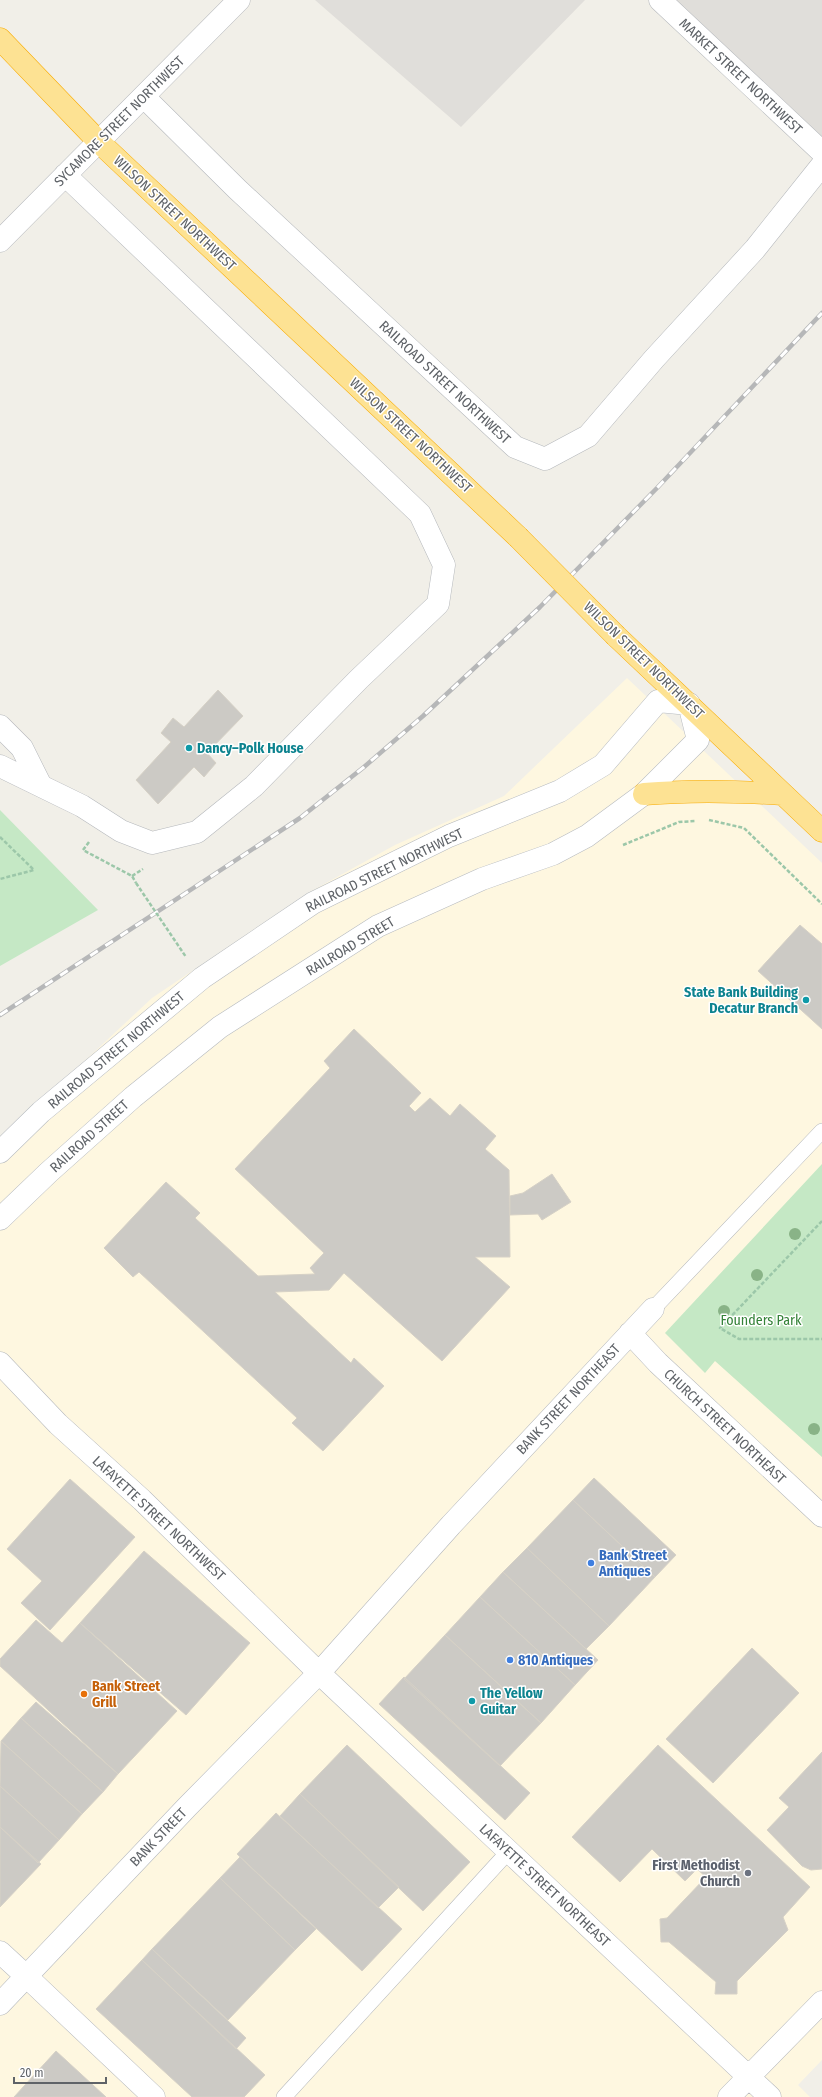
<svg xmlns="http://www.w3.org/2000/svg" width="822" height="2097" font-family="'Fira Sans Condensed',sans-serif">
  <style>
    .commercial { fill: #fef7e0 }
    .industrial { fill: #e0deda }
    .green { fill: #c5e8c5 }
    .building { fill: #cccac5; stroke: #d6d1c6 }
    .lines { fill: none; stroke-linecap: round; stroke-linejoin: round }
    .lane-casing { stroke: #b5b8bc; stroke-width: 16 }
    .street-casing { stroke: #b5b8bc; stroke-width: 23 }
    .secondary-casing { stroke: #b6babf; stroke-width: 23 }
    .highway-casing { stroke: #f9ab00; stroke-width: 23 }
    .path { stroke: #9cc7a9; stroke-width: 2.5; stroke-dasharray: 4 2; stroke-linecap: butt }
    .lane { stroke: #fff; stroke-width: 15 }
    .street { stroke: #fff; stroke-width: 22 }
    .secondary { stroke: #fff; stroke-width: 22 }
    .highway { stroke: #fde293; stroke-width: 22 }
    .rail-casing { stroke: #b6b7b8; stroke-width: 4.5 }
    .rail { stroke: #fff; stroke-width: 3; stroke-dasharray: 9; stroke-linecap: butt }
    .highway-bridge-casing { stroke: #f9ab00; stroke-width: 23; stroke-linecap: butt }
    .path-bridge { stroke: #9cc7a9; stroke-width: 2.5; stroke-dasharray: 4 2; stroke-linecap: butt }
    .highway-bridge { stroke: #fde293; stroke-width: 22 }
    .tree { fill: #89b387 }
    .culture-dot { fill: #0f9aa8; stroke: #fff; stroke-width: 1.5 }
    .shop-dot { fill: #3f7fe0; stroke: #fff; stroke-width: 1.5 }
    .food-dot { fill: #e8710a; stroke: #fff; stroke-width: 1.5 }
    .worship-dot { fill: #6b7280; stroke: #fff; stroke-width: 1.5 }
    .labels { text-anchor: middle; stroke-width: 3; stroke-linejoin: round; paint-order: stroke }
    .street-label { font-size: 14px; fill: #5f6368; stroke: #fff }
    .culture-label { font-size: 14px; font-weight: bold; fill: #0d838f; stroke: #fff; text-anchor: start }
    .park-label { font-size: 14px; fill: #348238; stroke: #fff }
    .shop-label { font-size: 14px; font-weight: bold; fill: #366cbe; stroke: #fff; text-anchor: start }
    .food-label { font-size: 14px; font-weight: bold; fill: #c56008; stroke: #fff; text-anchor: start }
    .worship-label { font-size: 14px; font-weight: bold; fill: #5b616d; stroke: #fff; text-anchor: end }
  </style>
  <rect width="100%" height="100%" fill="#f1efe8"/>
  <path class="commercial" d="M627 678 822 863V2060L798 2085 810 2097H0V1140L152 998 308 893 395 845 504 796Z"/>
  <path class="industrial" d="M315 0H585L461 127Z
    M674 0H822V144Z"/>
  <path class="green" d="M0 810 98 910 0 966Z
    M822 1164V1457L715 1361 705 1373 665 1333Z"/>
  <path class="building" d="M218 690 243 716 207 753 216 763 204 777 194 767 158 804 136 780 171 742 161 733 173 718 184 727Z
    M800 925 822 944V1029L758 971Z
    M354 1029 421 1093 409 1106 415 1112 430 1098 450 1116 460 1104 496 1136 485 1149 509 1170 510 1257H475L510 1287 442 1361 344 1273 329 1290 275 1292 351 1363 354 1358 384 1386 323 1451 292 1423 297 1418 139 1272 133 1277 104 1248 166 1182 200 1213 195 1218 258 1276 315 1274 310 1268 324 1253 235 1169 330 1068 324 1061Z
    M552 1174 571 1202 542 1220 538 1214 510 1215V1196L523 1193Z
    M594 1478 676 1555 655 1577 573 1500Z
    M70 1479 135 1537 50 1630 21 1603 42 1581 7 1549Z
    M573 1500 655 1577 609 1626 527 1548Z
    M527 1548 609 1626 586 1649 503 1572Z
    M144 1551 250 1643 186 1715 80 1623Z
    M503 1572 598 1660 575 1685 480 1597Z
    M480 1597 575 1685 541 1723 445 1635Z
    M36 1620 62 1643 80 1623 177 1711 118 1774 0 1666V1659Z
    M445 1635 541 1723 500 1766 404 1679Z
    M752 1648 799 1693 713 1783 666 1739Z
    M404 1677 530 1793 505 1820 379 1704Z
    M36 1702 118 1774 103 1792 21 1718Z
    M21 1718 103 1792 82 1814 1 1741Z
    M1 1741 82 1814 59 1840 0 1786Z
    M347 1745 470 1862 423 1911 300 1794Z
    M658 1745 810 1887 783 1917 788 1930 737 1981V1994H715L716 1982 669 1942H661L660 1919 667 1918 706 1877 697 1869 685 1881 652 1849 620 1882 572 1837Z
    M822 1752V1869L811 1870 802 1866 767 1830 789 1807 779 1798Z
    M0 1786 59 1840 38 1863 0 1827Z
    M300 1794 399 1887 378 1908 280 1816Z
    M276 1813 402 1929 362 1971 237 1854Z
    M0 1827 41 1864 0 1907Z
    M240 1857 316 1929 295 1950 220 1878Z
    M220 1878 295 1950 228 2020 152 1949Z
    M152 1949 246 2038 236 2049 142 1960Z
    M142 1960 265 2075 244 2097H192L96 2009Z
    M56 2051 106 2097H14Z"/>
  <g class="lines">
    <g class="lane-casing">
      <path id="lane" d="M653 1309 822 1131
        M284 2097 509 1851"/>
    </g>
    <g class="street-casing">
      <path id="street" d="M660 0 822 152
        M144 97 237 189 515 447 545 459 588 436 654 359 755 249 822 165
        M0 241 239 0
        M0 726 22 748 40 784
        M0 766 82 806 121 831 152 843 197 832 254 786 359 679 438 604 444 565 420 514 65 175
        M630 1333 658 1363 822 1516
        M0 1363 58 1424 142 1500 319 1673 770 2097
        M319 1673 451 1525 653 1309
        M26 1976 154 2097
        M729 2097 822 2002"/>
    </g>
    <g class="secondary-casing">
      <path id="secondary" d="M0 1152 41 1112 202 978 313 903 449 836 560 791 603 765 658 701 689 704 698 740 644 794 587 836 553 854 482 879 378 926 220 1027 133 1097 49 1172 0 1219
        M0 1952 26 1976
        M0 2004 187 1807 319 1673"/>
    </g>
    <g class="highway-casing">
      <path id="highway" d="M0 39 99 142 518 537
        M616 636 822 831
        M644 794C690 790 736 791 782 794"/>
    </g>
    <path class="path" d="M709 820 744 828 822 904
      M0 837 34 870 0 879
      M89 842 83 850 132 876 136 883
      M623 845 679 822 696 821
      M132 876 143 869
      M822 1221 720 1328 739 1339H822"/>
    <use href="#lane" class="lane"/>
    <use href="#street" class="street"/>
    <use href="#secondary" class="secondary"/>
    <use href="#highway" class="highway"/>
    <g class="rail-casing">
      <path id="rail" d="M0 1015 300 818 364 767 423 716 540 607 657 488 822 313"/>
    </g>
    <use href="#rail" class="rail"/>
    <g class="highway-bridge-casing">
      <path id="highway-bridge" d="M518 537 616 636"/>
    </g>
    <path class="path-bridge" d="M136 883 186 957"/>
    <use href="#highway-bridge" class="highway-bridge"/>
  </g>
  <g class="tree">
    <circle cx="795" cy="1234" r="6"/>
    <circle cx="757" cy="1275" r="6"/>
    <circle cx="724" cy="1311" r="6"/>
    <circle cx="814" cy="1429" r="6"/>
  </g>
  <g class="culture-dot">
    <circle cx="189" cy="748" r="4"/>
    <circle cx="806" cy="1000" r="4"/>
    <circle cx="472" cy="1701" r="4"/>
  </g>
  <g class="shop-dot">
    <circle cx="591" cy="1563" r="4"/>
    <circle cx="510" cy="1660" r="4"/>
  </g>
  <circle class="food-dot" cx="84" cy="1694" r="4"/>
  <circle class="worship-dot" cx="748" cy="1873" r="4"/>
  <g class="labels">
    <g class="street-label">
      <text transform="translate(741 76) rotate(43)" y="5">MARKET STREET NORTHWEST</text>
      <text transform="translate(119 121) rotate(-45)" y="5">SYCAMORE STREET NORTHWEST</text>
      <text transform="translate(175 213) rotate(43)" y="5">WILSON STREET NORTHWEST</text>
      <text transform="translate(445 382) rotate(43)" y="5">RAILROAD STREET NORTHWEST</text>
      <text transform="translate(411 435) rotate(43)" y="5">WILSON STREET NORTHWEST</text>
      <text transform="translate(644 660) rotate(44)" y="5">WILSON STREET NORTHWEST</text>
      <text transform="translate(384 870) rotate(-26)" y="5">RAILROAD STREET NORTHWEST</text>
      <text transform="translate(350 946) rotate(-31)" y="5">RAILROAD STREET</text>
      <text transform="translate(116 1050) rotate(-40)" y="5">RAILROAD STREET NORTHWEST</text>
      <text transform="translate(89 1136) rotate(-42)" y="5">RAILROAD STREET</text>
      <text transform="translate(568 1399) rotate(-47)" y="5">BANK STREET NORTHEAST</text>
      <text transform="translate(725 1426) rotate(43)" y="5">CHURCH STREET NORTHEAST</text>
      <text transform="translate(159 1518) rotate(43)" y="5">LAFAYETTE STREET NORTHWEST</text>
      <text transform="translate(158 1837) rotate(-46)" y="5">BANK STREET</text>
      <text transform="translate(545 1885) rotate(43)" y="5">LAFAYETTE STREET NORTHEAST</text>
    </g>
    <g class="culture-label">
      <text x="197" y="753">Dancy–Polk House</text>
      <text x="798" y="997" text-anchor="end">State Bank Building<tspan x="798" dy="16">Decatur Branch</tspan></text>
      <text x="480" y="1698">The Yellow<tspan x="480" dy="16">Guitar</tspan></text>
    </g>
    <g class="park-label">
      <text x="761" y="1325">Founders Park</text>
    </g>
    <g class="shop-label">
      <text x="599" y="1560">Bank Street<tspan x="599" dy="16">Antiques</tspan></text>
      <text x="518" y="1665">810 Antiques</text>
    </g>
    <g class="food-label">
      <text x="92" y="1691">Bank Street<tspan x="92" dy="16">Grill</tspan></text>
    </g>
    <g class="worship-label">
      <text x="740" y="1870">First Methodist<tspan x="740" dy="16">Church</tspan></text>
    </g>
  </g>
  <path d="M14 2077v6h92v-6" fill="none" stroke="#5f6368" stroke-width="2"/>
  <text x="20" y="2077" font-size="12" fill="#5f6368" stroke="#ffffff" stroke-width="3" paint-order="stroke">20 m</text>
</svg>
